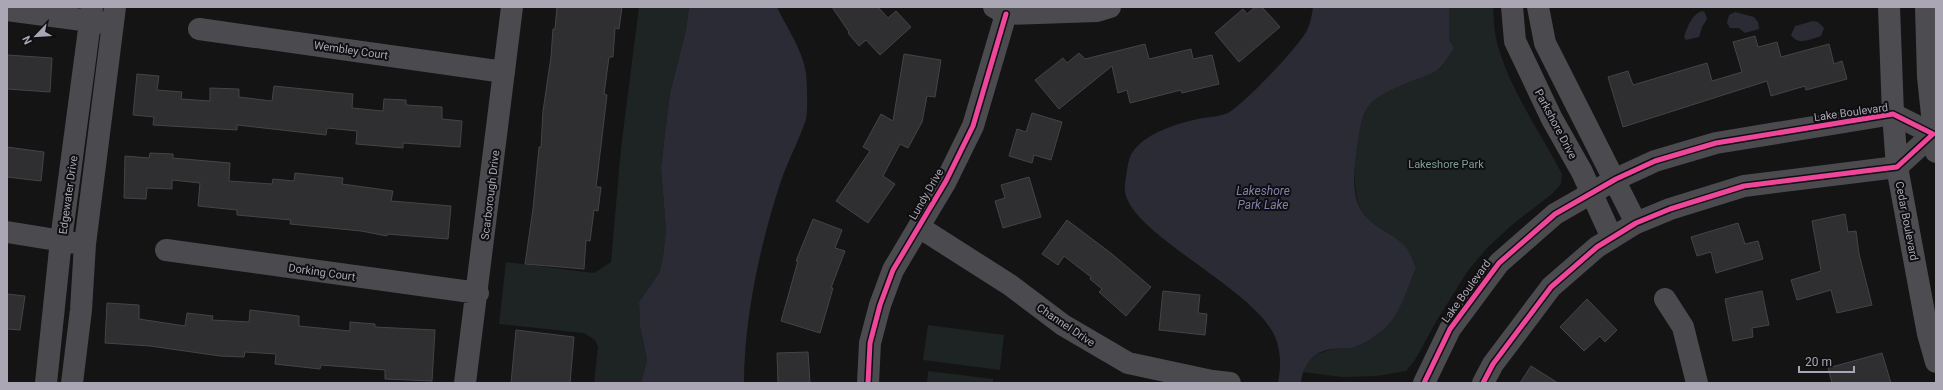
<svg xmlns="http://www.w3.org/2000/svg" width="1943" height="390" font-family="Roboto,sans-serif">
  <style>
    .green { fill: #1e2423 }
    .water { fill: #2b2b36 }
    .building { fill: #2f2e30; stroke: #454347 }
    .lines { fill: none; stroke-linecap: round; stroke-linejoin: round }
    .minor { stroke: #4b4a4e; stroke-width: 22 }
    .major { stroke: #4d4c50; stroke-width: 22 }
    .cycleway-casing { stroke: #0f0e10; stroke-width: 8 }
    .cycleway { stroke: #ed469a; stroke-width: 5 }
    .labels { text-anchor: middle; stroke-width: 4; stroke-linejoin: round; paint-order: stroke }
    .street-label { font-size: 11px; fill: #aaa6b4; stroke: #0f0e10 }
    .park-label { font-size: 11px; fill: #7e9e93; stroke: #0f0e10 }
    .water-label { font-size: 12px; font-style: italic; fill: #827fad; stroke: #0f0e10 }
  </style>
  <rect width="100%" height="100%" fill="#141414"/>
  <path class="green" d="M639 7H689L686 30 670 93 665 133 661 168 666 230 663 257 659 273 639 302 640 326 647 360 641 383H594L598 347 595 340 584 333 499 324 506 262 594 273 611 262 621 148Z
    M1449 7H1493C1494 20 1494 34 1498 46 1511 92 1541 133 1562 174L1561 184 1552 194 1513 224 1486 249 1467 272 1437 320 1415 360 1406 371 1377 376 1342 377 1302 372C1311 351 1329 349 1350 348L1412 278 1416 269C1412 262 1409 252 1403 245 1392 232 1372 227 1363 213 1348 192 1354 117 1374 100 1391 85 1419 79 1440 69 1445 63 1449 55 1454 48L1449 39Z
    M928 325 1004 335 1000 370 923 360Z
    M928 371 993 379V383H927Z"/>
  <path class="water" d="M689 7H777C787 29 802 48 806 73 807 83 808 110 806 119 799 141 787 162 780 184 760 245 744 319 744 383H641L647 360 640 326 639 302 659 273 663 257 666 230 661 168 665 133 670 93 686 30Z
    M1313 7H1449V39L1454 48C1451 53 1442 67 1439 69 1432 74 1422 77 1414 80 1366 100 1363 102 1356 155 1354 172 1352 192 1360 208 1369 226 1391 232 1404 245 1410 252 1413 261 1416 269 1406 289 1402 312 1385 328 1375 336 1363 345 1351 348 1345 349 1339 348 1333 349 1313 351 1303 364 1301 383H1278C1281 367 1281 354 1276 339 1258 288 1118 230 1125 185 1126 178 1128 158 1132 153 1145 133 1176 124 1198 119 1207 117 1219 117 1228 113 1242 106 1303 43 1308 28 1311 21 1312 14 1313 7Z
    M1703 11 1705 13 1707 19 1702 27 1699 37 1686 40 1684 37C1687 28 1692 13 1703 11Z
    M1735 12 1754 17 1758 22 1759 29 1745 33 1739 28H1730L1727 23 1729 15Z
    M1813 21 1818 22 1824 28 1821 36C1811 39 1798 46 1791 35L1795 26Z"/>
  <path class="building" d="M557 7H622L619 29 615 28 613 57H609L604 94 607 95 596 187H601L598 211 594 210 590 241 586 240 584 269 525 264 533 209 539 147H541L543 111 551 57 553 29H555Z
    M832 7H878L888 18 896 11 911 27 880 55 866 40 859 46 848 33 849 32Z
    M1255 7H1262L1280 27 1239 62 1215 33 1243 9 1247 14Z
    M1755 36 1758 47 1777 42 1781 57 1829 44 1834 64 1842 61 1847 79 1806 90 1805 86 1771 96 1767 81 1623 127 1608 77 1628 71 1633 85 1707 63 1712 81 1742 72 1733 42Z
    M1145 44 1149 59 1191 49 1193 59 1212 55 1219 84 1182 93 1181 90 1130 103 1127 90 1118 93 1112 66 1059 109 1035 80 1063 58 1067 63 1079 53 1085 59Z
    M904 54 941 60 935 97 927 96 922 122 908 148 900 144 883 176 895 184 868 223 836 201 870 151 863 147 881 114 893 121Z
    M7 55 52 58 50 92 7 89Z
    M137 74 159 76 157 90 182 92 181 99 210 101V88L239 89V97L272 101 274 86 353 94 352 108 383 111 384 99 406 100V105L442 107V119L462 121 460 147 403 143V148L356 144 357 131 327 128 326 135 237 125V130L153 125 154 117 133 115Z
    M1032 113 1062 122 1051 160 1034 155 1032 163 1009 156 1017 129 1026 132Z
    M7 147 44 152 41 181 7 177Z
    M150 153 173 154V158L230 163 229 181 272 184 273 179 294 181 295 173 343 178 342 184 393 191 391 201 451 206 448 239 387 234V236L361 231 290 224 291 220 237 215V210L198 206 200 183 172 180V189L147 188 146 199 124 198 125 156 149 158Z
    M1029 177 1041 217 1003 228 995 201 1005 198 1001 185Z
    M1845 214 1848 232 1856 231 1859 254 1872 305 1837 313 1831 290 1797 300 1791 280 1821 271 1812 221Z
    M813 219 842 230 835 248 845 251 831 288H833L820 333 781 321 798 261H796Z
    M1067 220 1112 254 1151 287 1126 316 1099 292 1102 289 1090 279 1091 277 1064 256 1058 265 1042 254Z
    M1738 223 1745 244 1758 241 1763 259 1716 273 1711 252 1697 256 1691 237Z
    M1163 291 1200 295 1198 313 1207 314 1205 335 1159 330Z
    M1762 291 1769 325 1752 328 1753 337 1733 341 1725 299Z
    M7 294 25 296 20 330 7 329Z
    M1587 299 1617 330 1605 342 1600 336 1584 351 1560 327Z
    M107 303 139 305V319L185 326 187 313 213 316 212 320 249 322 250 310 299 316V326L350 331V322L375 324V327L435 330 432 381 385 379V370L321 365 320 369 275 364 276 354 245 352 244 357 220 356 150 346 105 343Z
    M516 330 574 337 570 383H511Z
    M808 352 810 383H778L777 353Z
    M1882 353 1891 383H1832L1828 368Z
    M1531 366 1558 383H1520Z"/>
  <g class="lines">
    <path class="minor" d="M994 7 1006 14 1097 11 1110 7
      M1512 7 1515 41 1552 119 1582 172 1612 238
      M1538 7 1545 43 1636 223
      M7 10 105 23
      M199 29 504 72
      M919 227 1010 285 1063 325 1128 363 1212 381 1230 383
      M7 232 75 243
      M166 250 478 293
      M1665 299 1683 327 1697 383
      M46 383 61 240 92 7
      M72 383 81 310 85 244 115 7
      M465 383 512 7
      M868 383 870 343 880 305 893 270 946 181 973 126 1006 14
      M1424 383 1450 329 1499 263 1555 214 1616 179 1655 161 1716 143 1893 114 1933 134 1897 167 1744 186 1670 209 1636 223 1597 247 1551 287 1493 364 1483 383"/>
    <path class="major" d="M1889 7 1893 114 1897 167 1928 334 1936 362
      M1926 7 1928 77 1936 152"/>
    <g class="cycleway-casing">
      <path id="cycleway" d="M868 383 870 343 880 305 893 270 946 181 973 126 1006 14
        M1424 383 1450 329 1499 263 1555 214 1616 179 1655 161 1716 143 1893 114 1933 134 1897 167 1744 186 1670 209 1636 223 1597 247 1551 287 1493 364 1483 383"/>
    </g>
    <use href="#cycleway" class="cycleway"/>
  </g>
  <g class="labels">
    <g class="street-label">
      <text transform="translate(351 50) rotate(8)" y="4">Wembley Court</text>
      <text transform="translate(1851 112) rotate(-8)" y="4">Lake Boulevard</text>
      <text transform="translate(1556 124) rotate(62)" y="4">Parkshore Drive</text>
      <text transform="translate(926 194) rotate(-60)" y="4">Lundy Drive</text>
      <text transform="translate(68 195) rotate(-82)" y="4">Edgewater Drive</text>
      <text transform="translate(490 195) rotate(-83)" y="4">Scarborough Drive</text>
      <text transform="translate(1907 221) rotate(79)" y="4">Cedar Boulevard</text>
      <text transform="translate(322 272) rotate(8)" y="4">Dorking Court</text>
      <text transform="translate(1466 291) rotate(-54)" y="4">Lake Boulevard</text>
      <text transform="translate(1066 325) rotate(34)" y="4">Channel Drive</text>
    </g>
    <g class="park-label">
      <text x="1446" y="168">Lakeshore Park</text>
    </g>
    <g class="water-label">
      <text x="1263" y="195">Lakeshore<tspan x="1263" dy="14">Park Lake</tspan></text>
    </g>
  </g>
  <rect width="1943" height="390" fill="none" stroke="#aaa6b4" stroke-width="16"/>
  <g transform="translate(36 36) rotate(245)" stroke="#0f0e10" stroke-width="3" paint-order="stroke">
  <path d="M0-3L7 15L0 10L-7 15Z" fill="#aaa6b4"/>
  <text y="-6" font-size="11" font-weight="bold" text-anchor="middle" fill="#aaa6b4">N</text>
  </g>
  <path d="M1799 366v6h55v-6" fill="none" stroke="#aaa6b4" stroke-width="2"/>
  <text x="1805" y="366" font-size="12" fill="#aaa6b4" stroke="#0f0e10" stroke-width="3" paint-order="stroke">20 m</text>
</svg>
